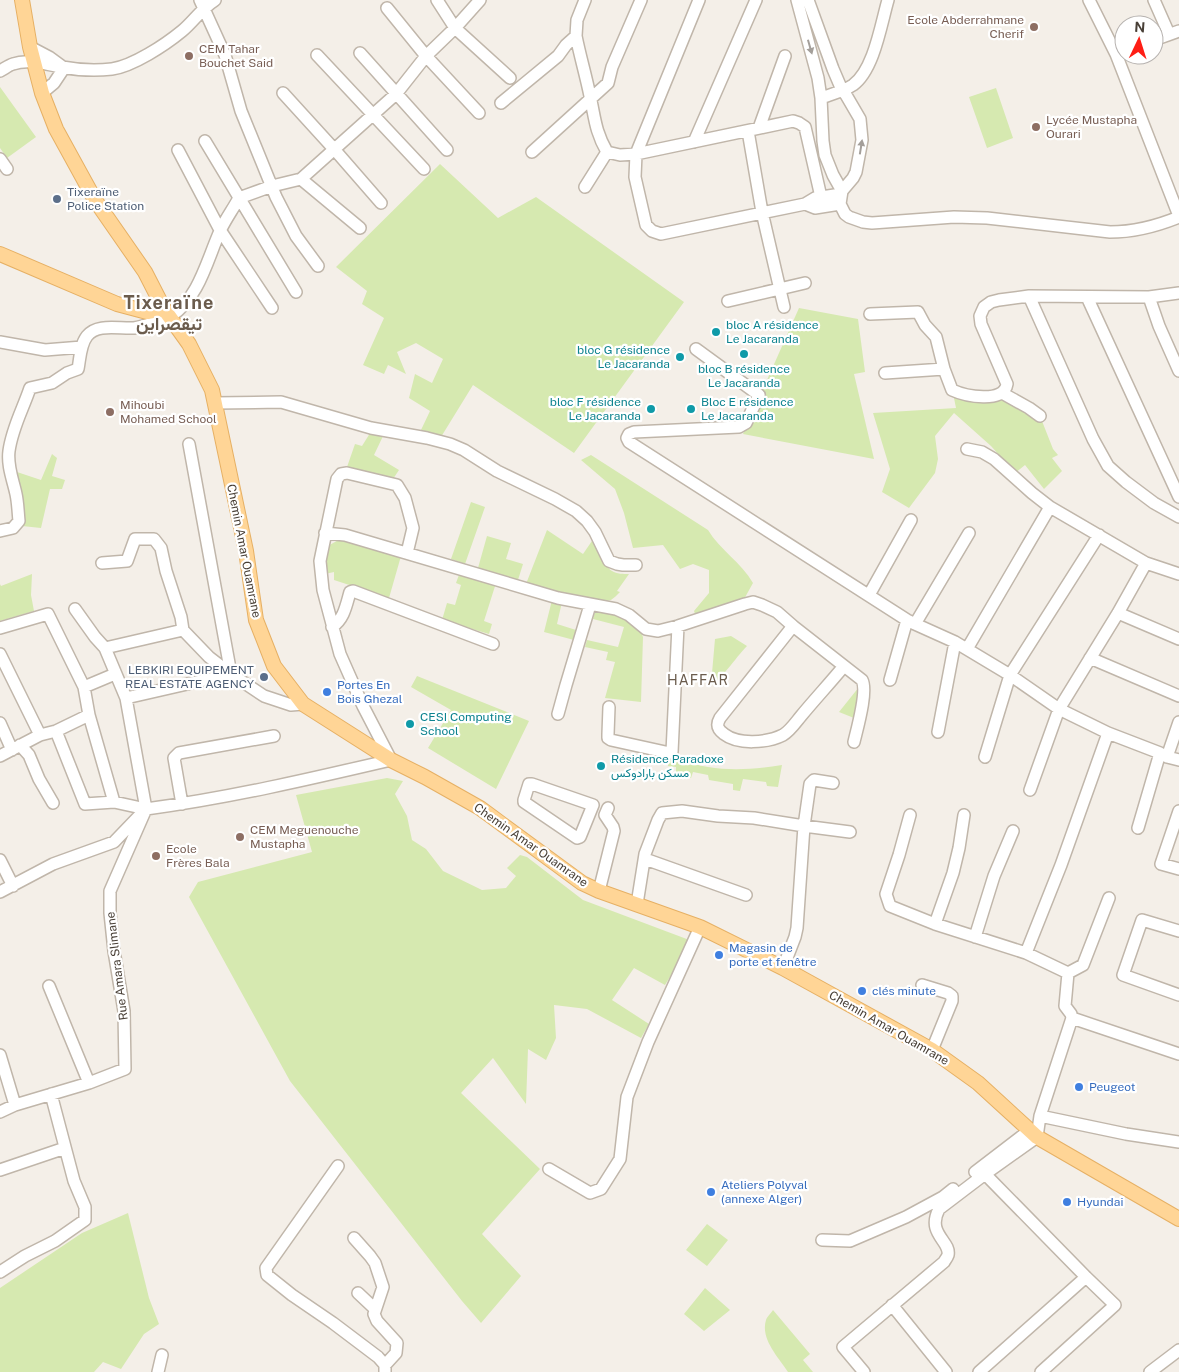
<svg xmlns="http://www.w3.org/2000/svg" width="1179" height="1372" font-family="'Public Sans',Vazirmatn,sans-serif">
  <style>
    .green { fill: #d6e9b0 }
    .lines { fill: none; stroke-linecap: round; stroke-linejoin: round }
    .minor-casing { stroke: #c0b6aa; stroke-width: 14 }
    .major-casing { stroke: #e6b064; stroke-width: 16 }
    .minor { stroke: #fff; stroke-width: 11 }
    .major { stroke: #ffd596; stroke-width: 14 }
    .oneway { fill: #a49f9a }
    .education-dot { fill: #8d6e63; stroke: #fff; stroke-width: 2 }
    .service-dot { fill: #5c6f8a; stroke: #fff; stroke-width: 2 }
    .culture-dot { fill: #0f9aa8; stroke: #fff; stroke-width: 2 }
    .shop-dot { fill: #3f7fe0; stroke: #fff; stroke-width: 2 }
    .labels { text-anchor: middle; stroke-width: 4.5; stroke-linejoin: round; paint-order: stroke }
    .education-label { font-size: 12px; fill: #785e54; stroke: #fff; text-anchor: start }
    .service-label { font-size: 12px; fill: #4e5e75; stroke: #fff; text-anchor: start }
    .culture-label { font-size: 12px; fill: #0d838f; stroke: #fff; text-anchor: start }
    .street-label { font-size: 12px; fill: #483f36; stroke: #fff }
    .shop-label { font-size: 12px; fill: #366cbe; stroke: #fff; text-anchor: start }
    .neighbourhood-label { font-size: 14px; letter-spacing: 1px; fill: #6b5c4d; stroke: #fff }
    .district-label { font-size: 18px; font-weight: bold; letter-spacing: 1px; fill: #6b5c4d; stroke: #fff }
  </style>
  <rect width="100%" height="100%" fill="#f4efe8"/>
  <path class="green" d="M0 87 36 137 7 158 0 148Z
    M996 88 1013 138 987 148 969 97Z
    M440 164 498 218 536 197 684 302 574 453 473 385 441 437 421 430 430 411 409 398 415 374 432 383 443 359 416 343 397 352 406 374 388 365 384 374 363 365 384 318 362 304 367 291 336 267Z
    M799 308 858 319 865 372 854 374 874 459 743 434Z
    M993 395 1040 416 1053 449 1058 455 1052 458 1062 471 1044 489 1025 465 1015 473 991 446 954 413 935 436 938 459 935 473 909 508 882 492 890 469 873 413 956 408 954 398Z
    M372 430 384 434 374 455 399 470 393 479 347 467 355 444 362 446Z
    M52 454 57 458 52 476 65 480 62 489H50L41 528 22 526 14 471 41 480Z
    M591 455 708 530C720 550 741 562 753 583L743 601 696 617 694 611 709 593V570L693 564 680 569 663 545 633 548 624 513 615 489 581 460Z
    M471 502 485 507 465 564 451 559Z
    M547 530 583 554 594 538C598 547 604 566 612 571 617 574 623 574 629 574L617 591 620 592C617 595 614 598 611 600 593 606 545 589 526 584Z
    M487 536 511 543 506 559 523 564 518 580 478 568Z
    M344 537 401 556 389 598 334 580V572L325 574 326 547Z
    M460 572 496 583 484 621 492 624 489 634 442 620 447 603 455 605 461 585 456 583Z
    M32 574 31 595 34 611 0 621V584L1 586Z
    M552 600 562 602 557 624 576 630 574 640 544 632Z
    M595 611 612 613 627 619 638 626 643 637 641 702 605 698 615 662 606 660 608 652 585 647 587 640 618 647 624 627 593 619Z
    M731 636 747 646C736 657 720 682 708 687V674L712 673 715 639Z
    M417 676 529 721 496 789 428 748 451 710 411 687Z
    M859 687 854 718 839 712Z
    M669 758C682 760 695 765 708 767 732 771 758 769 782 765L778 787 767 786 766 782 743 779 740 791 733 790V784L709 780 708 775 693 772 691 778 676 775V767L668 766Z
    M387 778 403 781 395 794 407 816 412 840 426 849 443 871 482 890 506 888 516 876 507 868 520 855 527 857 583 900 692 941 665 985 634 968 612 1000 649 1024 641 1038 587 1009 554 1005 556 1038 546 1060 528 1049 526 1104 493 1058 461 1093 540 1169 482 1234 521 1276 481 1323 462 1301 290 1081 189 897 198 882 312 852 296 795Z
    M128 1213 149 1298 159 1324 144 1334 121 1369 103 1362 94 1372H0V1288L82 1233Z
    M707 1224 728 1240 707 1266 686 1250Z
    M705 1288 730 1310 704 1331 684 1314Z
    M773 1310 810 1354 803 1360 813 1372H788C779 1358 760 1339 766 1320 767 1317 771 1313 773 1310Z"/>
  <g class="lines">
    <g class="minor-casing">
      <path id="minor" d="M200 0 225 55 241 111 276 197 296 236 318 266
        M437 0 455 28 510 78
        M699 0 636 154 635 177 646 225 652 231 661 234 805 204 815 198 841 194
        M797 0 818 78 821 98 823 141 825 155 833 175 842 191
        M808 0 833 69 842 90 846 95 860 119 862 140 856 172 853 178 842 191 840 204 845 214 849 217 863 222 872 223 954 217 987 218 1110 232C1134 232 1157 226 1179 217
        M1089 0 1116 54 1179 216
        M1154 0 1169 34
        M387 8 426 56 479 113
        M576 36C580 56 586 76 590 96 595 118 595 131 607 152L620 155 636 154 793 121 799 123 805 127 821 197
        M1154 40 1179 31
        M30 47 49 57 64 68 54 83 42 93
        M360 53 447 150
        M317 55 424 169
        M0 71C4 69 9 65 13 64 29 58 47 65 62 67 78 70 96 71 112 69 133 66 165 45 182 31 194 21 201 9 215 0
        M283 93 334 149 381 203
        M821 98C832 94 844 91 853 85 874 70 881 24 888 0
        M501 103 558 56 566 45 576 36 577 20 585 0
        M759 128 785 56
        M748 131 762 212 784 307
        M205 141 296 292
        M694 142 756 0
        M178 150 220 230 272 308
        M532 152 608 83 612 67 641 0
        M0 159 7 169
        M301 179 360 228
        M585 187 607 152
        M805 204 815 208 840 204
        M1029 296 1093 439 1108 466 1126 482 1154 503 1179 517
        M1087 297 1179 497
        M1149 297 1159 326 1179 371
        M728 301 805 283
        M870 314 918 312 925 325 936 337 944 369 952 390C965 396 1004 404 1007 384L981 324 980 316 984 307 991 302 999 300 1029 296 1149 297 1179 293
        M0 342 45 350 82 347
        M696 349 759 395 746 423 739 427 634 432 629 434 627 438 629 442 907 620 915 624 955 642 1010 675 1059 709 1108 733 1160 753 1167 757 1179 760
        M885 373 944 369
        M1002 393 1029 408 1040 416
        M215 403 281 402 371 428 427 438 450 444 464 450 497 471 555 499 576 511 587 521 595 532 609 561 617 564 623 565H636
        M967 449 982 452 994 459 1032 493 1050 507 1146 563 1179 574
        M0 531 13 528 19 521C18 512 18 503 16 494 13 480 7 466 9 451 12 428 23 409 30 388L52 383 67 373 78 369C80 359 80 345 87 336 97 323 119 329 134 328 141 327 165 320 171 316 199 298 207 260 220 231 225 220 233 209 239 198L272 186 301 179 396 94 426 56 455 28 480 0
        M325 533 345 535 558 598 616 609 629 615 646 629 658 631 678 626 745 604 753 602 762 605 777 612 793 626 862 680C868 691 857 729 854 742
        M102 563 127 561 135 539H154L161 548 166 571 181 617 183 630 209 657 231 674 264 696 291 705 303 704
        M869 595 911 520
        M75 609 95 637 105 648 126 698 146 809
        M1118 613 1179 639
        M915 624 969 533
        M793 626 720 718C716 725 717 729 724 734 738 745 767 743 783 735 790 731 796 722 801 716 815 699 830 683 844 666
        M332 627C344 619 346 606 350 592L353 591 493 644
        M0 628 48 614 84 687 89 715 114 802
        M105 648 183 630
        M967 649 1050 507
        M0 654 40 735
        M1090 658 1179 696
        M890 680 907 620
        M84 687 115 674
        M126 698 231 674 189 444
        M609 707 608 734V738L611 740 670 753 672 752 678 626
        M558 714 566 685 590 605
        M0 723 12 750
        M56 731 85 804 114 802 146 809
        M938 732 955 642
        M20 745 29 755 39 779 53 803
        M0 756 40 735 56 731 89 715
        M985 757 1010 675 1099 535
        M1167 757 1179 722
        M529 784H532L593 805 580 837 577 838 524 802V800Z
        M1030 790 1059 709 1118 613 1146 563
        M182 804 174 758 179 753 274 736
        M1179 811 1161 864 1179 869
        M910 815 899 855 886 894 890 906 935 924 1026 953 1068 973
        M1138 828 1160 753
        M645 859 746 895
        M0 860 13 886
        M599 891 614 831 613 827 605 815 608 808
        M0 892 53 864 114 842 139 816
        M637 904 645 854 658 820 662 813 682 811 718 816 754 818 804 826 850 832
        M935 924 953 873 959 848 964 815
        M1179 931 1142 920 1123 975 1179 995
        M975 937 994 876 1013 831
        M1026 953 1061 865 1108 733
        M783 968 795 937 797 928 804 826 810 784 814 780 833 783
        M922 985 948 993 952 996V1001L932 1050
        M49 986 89 1083
        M1072 1018 1071 1014 1065 1006 1068 973 1083 965 1109 898
        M0 1055 15 1105
        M0 1112 15 1105 89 1083 125 1069 124 1011 114 951 110 913V891L146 809C228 798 310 779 391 760L363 706 340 654 323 590 320 561 337 479 341 474 347 473 397 485 405 498 413 528 407 553
        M1040 1116 1126 1134 1179 1142
        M338 1166 266 1268 267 1275 292 1295 333 1323 378 1357 385 1365V1372
        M549 1169 590 1193 601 1189 620 1159 627 1097 648 1042 700 927
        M0 1170 65 1148
        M975 1172 1030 1130
        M354 1238 370 1256 375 1263 383 1287 374 1314 377 1321 397 1343 396 1353 385 1365
        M822 1240 850 1241 906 1217 943 1197 953 1189
        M0 1272 25 1256 55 1241 85 1220V1207L74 1181 51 1094
        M358 1293 375 1309
        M892 1305 946 1372
        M158 1372 162 1355
        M864 1372 843 1347 944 1262C945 1260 947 1258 948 1255 951 1241 926 1234 939 1209L985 1174 1037 1137 1040 1116 1072 1018 1179 1054
        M979 1372 1086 1277 985 1174
        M1041 1372 1115 1305 1086 1277
        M1150 1372 1179 1350"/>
    </g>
    <g class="major-casing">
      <path id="major" d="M22 0 30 47 42 93 56 129 95 200 145 272 164 309 189 344 212 390 246 551 256 620 274 666 303 704 391 760 425 777 480 808 582 883 599 891 700 927 783 968 932 1050 978 1083 1037 1137 1179 1219
        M0 254 117 304 147 312 164 309"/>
    </g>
    <use href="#minor" class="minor"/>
    <use href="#major" class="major"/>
  </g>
  <defs><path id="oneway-solid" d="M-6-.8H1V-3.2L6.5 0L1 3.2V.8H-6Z" transform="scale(1.25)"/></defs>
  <g class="oneway">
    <use href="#oneway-solid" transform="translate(810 47) rotate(74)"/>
    <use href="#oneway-solid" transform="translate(861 147) rotate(-81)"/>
  </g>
  <g class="education-dot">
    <circle cx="1034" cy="27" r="5"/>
    <circle cx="189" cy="56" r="5"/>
    <circle cx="1036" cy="127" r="5"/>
    <circle cx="110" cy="412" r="5"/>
    <circle cx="240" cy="837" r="5"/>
    <circle cx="156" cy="856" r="5"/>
  </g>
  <g class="service-dot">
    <circle cx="57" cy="199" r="5"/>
    <circle cx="264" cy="677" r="5"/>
  </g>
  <g class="culture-dot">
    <circle cx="716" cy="332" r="5"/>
    <circle cx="744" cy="354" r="5"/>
    <circle cx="680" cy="357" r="5"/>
    <circle cx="651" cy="409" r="5"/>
    <circle cx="691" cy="409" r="5"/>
    <circle cx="410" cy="724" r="5"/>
    <circle cx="601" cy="766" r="5"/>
  </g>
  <g class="shop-dot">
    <circle cx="327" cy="692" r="5"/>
    <circle cx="719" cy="955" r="5"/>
    <circle cx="862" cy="991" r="5"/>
    <circle cx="1079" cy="1087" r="5"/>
    <circle cx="711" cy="1192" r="5"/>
    <circle cx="1067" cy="1202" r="5"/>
  </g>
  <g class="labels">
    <g class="education-label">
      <text x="1024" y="24" text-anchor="end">Ecole Abderrahmane<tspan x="1024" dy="14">Cherif</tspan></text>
      <text x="199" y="53">CEM Tahar<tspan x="199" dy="14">Bouchet Said</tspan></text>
      <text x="1046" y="124">Lycée Mustapha<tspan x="1046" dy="14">Ourari</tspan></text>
      <text x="120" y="409">Mihoubi<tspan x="120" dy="14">Mohamed School</tspan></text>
      <text x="250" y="834">CEM Meguenouche<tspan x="250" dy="14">Mustapha</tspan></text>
      <text x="166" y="853">Ecole<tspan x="166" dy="14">Frères Bala</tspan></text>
    </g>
    <g class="service-label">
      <text x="67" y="196">Tixeraïne<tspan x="67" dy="14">Police Station</tspan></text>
      <text x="254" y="674" text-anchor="end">LEBKIRI EQUIPEMENT<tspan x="254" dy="14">REAL ESTATE AGENCY</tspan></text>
    </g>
    <g class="culture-label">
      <text x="726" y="329">bloc A résidence<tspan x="726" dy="14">Le Jacaranda</tspan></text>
      <text x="670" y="354" text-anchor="end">bloc G résidence<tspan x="670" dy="14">Le Jacaranda</tspan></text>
      <text x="744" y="373" text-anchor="middle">bloc B résidence<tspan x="744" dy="14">Le Jacaranda</tspan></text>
      <text x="641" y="406" text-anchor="end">bloc F résidence<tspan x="641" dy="14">Le Jacaranda</tspan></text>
      <text x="701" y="406">Bloc E résidence<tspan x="701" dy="14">Le Jacaranda</tspan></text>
      <text x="420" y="721">CESI Computing<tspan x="420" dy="14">School</tspan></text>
      <text x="611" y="763">Résidence Paradoxe<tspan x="611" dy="14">مسكن بارادوكس</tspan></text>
    </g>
    <g class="street-label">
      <text transform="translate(244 551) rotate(79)" y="4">Chemin Amar Ouamrane</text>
      <text transform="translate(531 845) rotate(35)" y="4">Chemin Amar Ouamrane</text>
      <text transform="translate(117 966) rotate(-97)" y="4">Rue Amara Slimane</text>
      <text transform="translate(889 1028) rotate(30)" y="4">Chemin Amar Ouamrane</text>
    </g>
    <g class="shop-label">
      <text x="337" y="689">Portes En<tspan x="337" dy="14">Bois Ghezal</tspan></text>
      <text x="729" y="952">Magasin de<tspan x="729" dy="14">porte et fenêtre</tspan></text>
      <text x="872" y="995">clés minute</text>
      <text x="1089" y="1091">Peugeot</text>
      <text x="721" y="1189">Ateliers Polyval<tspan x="721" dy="14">(annexe Alger)</tspan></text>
      <text x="1077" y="1206">Hyundai</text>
    </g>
    <g class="neighbourhood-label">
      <text x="698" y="685">HAFFAR</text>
    </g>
    <g class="district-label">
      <text x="169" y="309">Tixeraïne<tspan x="169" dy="21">تيقصراين</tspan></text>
    </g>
  </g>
  <g transform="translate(1139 40) rotate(4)"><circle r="24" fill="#ffffff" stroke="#b6b2af"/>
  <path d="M0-4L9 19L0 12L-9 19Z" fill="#fe1e15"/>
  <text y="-8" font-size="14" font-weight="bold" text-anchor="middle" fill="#483f36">N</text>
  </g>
</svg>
